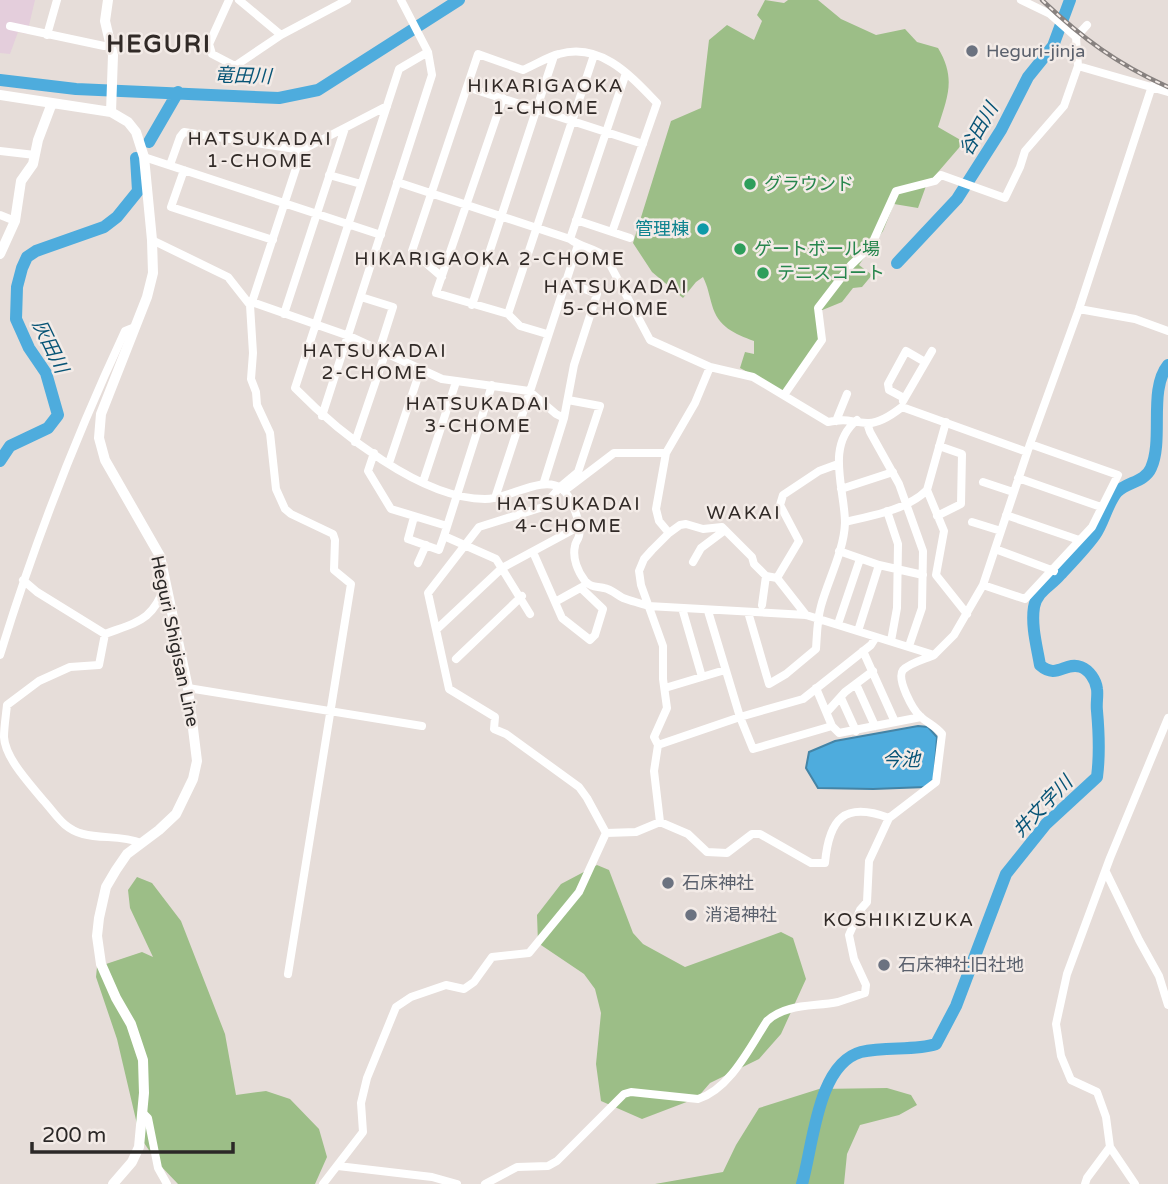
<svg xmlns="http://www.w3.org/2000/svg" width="1168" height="1184" font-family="'Varela Round','Noto Sans JP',sans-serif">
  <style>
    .education { fill: #e4cedc }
    .green { fill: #9cbe87 }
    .water { fill: #4eacdd; stroke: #4484a6; stroke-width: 2 }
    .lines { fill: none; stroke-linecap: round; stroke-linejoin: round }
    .river { stroke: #4eacdd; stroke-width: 12 }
    .street { stroke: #fff; stroke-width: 8 }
    .secondary { stroke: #fff; stroke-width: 10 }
    .rail-casing { stroke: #87817f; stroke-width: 4.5 }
    .rail { stroke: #f3ebe7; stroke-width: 2; stroke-dasharray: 5; stroke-linecap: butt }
    .worship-dot { fill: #6b7280; stroke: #f3ebe7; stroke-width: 2.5 }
    .leisure-dot { fill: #2e9e5b; stroke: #f3ebe7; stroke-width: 2.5 }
    .culture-dot { fill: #0f9aa8; stroke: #f3ebe7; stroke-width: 2.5 }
    .labels { text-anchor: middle; stroke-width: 5; stroke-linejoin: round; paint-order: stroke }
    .worship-label { font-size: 18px; fill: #5b616d; stroke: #f3ebe7; text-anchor: start }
    .leisure-label { font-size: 18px; fill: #27864d; stroke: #f3ebe7; text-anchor: start }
    .culture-label { font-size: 18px; fill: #0d838f; stroke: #f3ebe7; text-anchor: end }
    .street-label { font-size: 18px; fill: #2b2827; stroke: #f3ebe7 }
    .water-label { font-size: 19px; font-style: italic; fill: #075476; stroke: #f3ebe7 }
    .neighbourhood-label { font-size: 19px; letter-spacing: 2px; fill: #312a27; stroke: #f3ebe7 }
    .district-label { font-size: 24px; font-weight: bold; letter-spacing: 2px; fill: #312a27; stroke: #f3ebe7 }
  </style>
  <rect width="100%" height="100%" fill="#e6ddd9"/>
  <path class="education" d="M0 0H35L27 34 18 32 10 54 0 53Z"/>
  <path class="green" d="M765 0 784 3 788 0H818L841 19 876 35 905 29 917 42 938 48C956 78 948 96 938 127L964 142 926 186 918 208 894 204 883 231 859 265 872 275 862 287 853 288 842 302 820 311 825 335 783 391 740 368 745 352 754 354V341C735 334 718 327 712 305 709 295 708 287 703 277L696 282 683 298 652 272 633 243 671 121 701 108 709 40 727 25 754 40 762 21 757 15Z
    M597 865 609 870 633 933 643 944 685 967 781 932 793 938 806 979 781 1034 759 1059 710 1083 697 1098 642 1119 601 1101 596 1064 601 1013 595 989 584 974 538 943 537 915 561 884Z
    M137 877 152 883 181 921 225 1034 236 1095 266 1091 290 1099 319 1129 327 1157 315 1184H178L157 1162 140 1137 117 1039 96 977 97 967 142 952 153 957 130 908 128 890Z
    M887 1088 911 1095 917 1105 899 1115 860 1125 847 1154 844 1184H655L723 1172 736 1145 759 1108 819 1089Z"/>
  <path class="water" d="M918 726 928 727 937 737 934 779 926 787 873 789 818 788 806 768 809 752 835 741Z"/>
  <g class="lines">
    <path class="river" d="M0 80 76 89 279 98 318 90 459 0
      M149 142 178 92
      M897 263 957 199 1001 130 1028 77 1053 46 1070 0
      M0 461 10 446 48 428 58 415 46 373 29 348 16 319 17 287 22 268 27 257 36 251 104 227 117 217 138 191 136 158
      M802 1184C813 1147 817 1064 861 1052 886 1046 915 1051 936 1044L956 1006 1006 874 1046 824 1097 777C1100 754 1099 733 1097 711 1096 703 1098 696 1097 689 1096 680 1089 670 1081 667 1065 661 1057 680 1040 665 1037 647 1031 626 1034 607 1037 591 1051 586 1060 575 1072 562 1085 549 1095 535 1104 522 1107 504 1117 492 1127 482 1145 482 1151 468 1164 439 1148 390 1168 365"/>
    <path class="street" d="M229 0 209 44 212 54 235 66 281 35 347 0
      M239 0 281 35
      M1021 0 1050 14 1076 37 1078 66 1168 92
      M10 26 104 46 111 45
      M47 35 57 0
      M1076 37 1087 25
      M428 52 399 69 295 388C338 432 421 499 485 499 509 499 542 475 561 488 571 495 582 525 579 536 578 540 575 543 575 546 572 558 578 572 585 581 592 588 596 586 604 588 611 589 617 595 623 598 631 601 640 603 648 606L806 615 934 655 954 635 983 585 1030 444 1079 309 1152 86
      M467 87 643 144
      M503 98 436 293 508 314 520 326 547 334
      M0 151 35 155
      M144 157 381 235
      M170 165 180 137 184 132 302 150 387 106
      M184 170 171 207 273 240
      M329 175 361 184
      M397 182 570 239C582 248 593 247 606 257L650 340 710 367 753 377 828 422C849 418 849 422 867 423 879 424 893 414 902 407L1027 452
      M0 215 15 221
      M612 232 630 238
      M570 239 626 73
      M152 240 228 277 250 305 253 353 251 379 256 392 257 405 270 433 276 489 285 509 291 514 333 534 335 540 334 570 351 584 288 974
      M442 277 412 251 478 54 523 70C535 65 547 57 559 54 601 42 631 76 657 103L612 232 576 220
      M361 297 393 307 379 351
      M252 302 349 336 442 379 529 391 556 414 564 418 544 482
      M250 305 252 302 302 150
      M472 305 554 56
      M1079 309 1135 319 1168 331
      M284 314 345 128
      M508 314 594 55
      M492 385 444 536 496 559 530 614
      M784 395 822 340 818 308 851 265 871 246 896 191 935 181 941 175 1005 198 1020 167 1025 151 1064 106 1078 66
      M904 398 889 390 888 384 906 351 925 362
      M568 400 600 406 578 472 560 487 543 507 479 527 428 593 449 689 495 717 494 729 506 734 579 787 587 798 606 833
      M903 401 932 351
      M322 416 432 75 428 52 401 0
      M564 418 574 365 597 294 565 281
      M836 421 847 394
      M867 423 870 432 899 484 923 551 922 608 909 646
      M355 442 385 354
      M374 453 368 471 391 509 447 526
      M389 463 420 371
      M1018 478 1101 507
      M423 482 456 382
      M983 482 1013 492
      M841 489 893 472
      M927 490 944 531 936 575 967 614
      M564 491 614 453H666
      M495 498 578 245
      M887 511 898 544 897 608 891 641
      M1006 515 1079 540
      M937 516 961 504 962 454 939 446
      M414 517 408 539 439 550 444 536
      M845 522C871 516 907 510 927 490L946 422
      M972 522 1001 531
      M669 533 659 521 656 509 666 453 695 403 710 367
      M995 549 1054 571
      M839 551 879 565 923 575
      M533 552 562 618 590 640 595 635 603 609 581 588
      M693 562 701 548 725 530
      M418 563 426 545
      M777 578 799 541 780 505 783 495 819 471 838 464
      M23 580 37 592 105 634
      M983 585 1025 599 1092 527 1118 475 1030 444
      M555 602 582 587
      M762 605 766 576
      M682 608 702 677
      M708 611 740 717 753 749 832 726
      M748 612 769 684 786 674 816 649C817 635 817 620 821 606 828 580 844 551 845 523 845 489 825 446 857 420
      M838 624 860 559
      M437 629 502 568 578 527
      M858 631 879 565
      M105 634 99 665 70 667 39 681 7 705C6 715 4 727 4 737 5 758 30 784 43 800 56 814 63 829 83 834 102 839 122 835 141 843
      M105 634C140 621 152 621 166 584
      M863 651 895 722
      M0 655C34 544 76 436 125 331L135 327
      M456 659 522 596
      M856 684 875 726
      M188 688 422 726
      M665 688 725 670
      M816 688 832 726 839 733 921 717
      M841 698 856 731
      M827 712 845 692 873 671
      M658 745 740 717 803 699 871 645 876 637
      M660 822 654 771 658 745 654 737 667 708 663 679V646L641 585 639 571 644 559 652 550 669 533 680 525 686 524 703 529 722 527 752 557 754 564 766 576 777 578 806 615
      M660 822 688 834 707 852 727 853 752 834H760L811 863H825C829 819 844 801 889 818
      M606 833 636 832 660 822
      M1106 872 1139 940 1159 976 1168 1005
      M142 1112 148 1118 158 1168 167 1184
      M338 1166 432 1177 457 1184
      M323 1184 363 1132 361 1103 367 1078 396 1007 411 997 446 985 464 989 474 982 492 957 529 953 579 892 606 833
      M485 1184 517 1167 548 1166 557 1161 624 1094 631 1092 698 1099C730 1089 750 1047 767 1021 786 1003 814 1007 838 1002 847 999 856 996 865 993L866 985 854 959 849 935 860 910 867 902 869 861 889 818 936 782 942 734C936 726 927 723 920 716 913 710 896 679 903 670 909 663 925 659 934 655
      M1085 1184 1087 1178 1110 1147
      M1135 1184 1110 1147 1106 1117 1097 1092 1071 1080 1061 1056 1056 1024 1067 974 1110 858 1168 718"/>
    <path class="secondary" d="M108 0 105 21 113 55 111 112
      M0 95 111 112 128 122 136 132 144 157 152 240 153 273 147 297 101 414 99 438 105 460 160 556 188 688 197 761 193 779 176 814 159 830 127 854 116 870 106 887 99 918 97 936 101 964 116 998 131 1024 143 1060 144 1093 139 1147 132 1162 113 1184
      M0 254 15 221 21 181 33 164 38 140 52 103"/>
    <g class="rail-casing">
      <path id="rail" d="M1042 0C1082 38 1117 64 1168 87"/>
    </g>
    <use href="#rail" class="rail"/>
  </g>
  <g class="worship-dot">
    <circle cx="972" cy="51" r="7"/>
    <circle cx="668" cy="883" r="7"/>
    <circle cx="691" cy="915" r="7"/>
    <circle cx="884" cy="965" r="7"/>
  </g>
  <g class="leisure-dot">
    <circle cx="750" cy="184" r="7"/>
    <circle cx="740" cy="249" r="7"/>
    <circle cx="763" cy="273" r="7"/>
  </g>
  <circle class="culture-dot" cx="703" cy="229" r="7"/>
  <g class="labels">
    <g class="worship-label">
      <text x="986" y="57">Heguri-jinja</text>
      <text x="682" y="889">石床神社</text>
      <text x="705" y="921">消渇神社</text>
      <text x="898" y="971">石床神社旧社地</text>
    </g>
    <g class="leisure-label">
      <text x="764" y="190">グラウンド</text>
      <text x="754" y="255">ゲートボール場</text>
      <text x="777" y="279">テニスコート</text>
    </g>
    <g class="culture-label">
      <text x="689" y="235">管理棟</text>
    </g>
    <g class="street-label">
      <text transform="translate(175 641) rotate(78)" y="6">Heguri Shigisan Line</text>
    </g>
    <g class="water-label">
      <text transform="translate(243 75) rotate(2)" y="7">竜田川</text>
      <text transform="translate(978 129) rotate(-60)" y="7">谷田川</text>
      <text transform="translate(51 346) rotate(64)" y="7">灰田川</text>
      <text x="901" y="766">今池</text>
      <text transform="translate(1042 806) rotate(-46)" y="7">井文字川</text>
    </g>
    <g class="neighbourhood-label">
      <text x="546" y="92">HIKARIGAOKA<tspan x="546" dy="22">1-CHOME</tspan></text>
      <text x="260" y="145">HATSUKADAI<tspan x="260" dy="22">1-CHOME</tspan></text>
      <text x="490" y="265">HIKARIGAOKA 2-CHOME</text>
      <text x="616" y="293">HATSUKADAI<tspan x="616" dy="22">5-CHOME</tspan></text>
      <text x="375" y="357">HATSUKADAI<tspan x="375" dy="22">2-CHOME</tspan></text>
      <text x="478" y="410">HATSUKADAI<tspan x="478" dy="22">3-CHOME</tspan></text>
      <text x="569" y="510">HATSUKADAI<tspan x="569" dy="22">4-CHOME</tspan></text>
      <text x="744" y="519">WAKAI</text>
      <text x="899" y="926">KOSHIKIZUKA</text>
    </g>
    <g class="district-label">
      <text x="159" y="52">HEGURI</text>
    </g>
  </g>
  <path d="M32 1142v10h201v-10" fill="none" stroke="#2b2827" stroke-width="3.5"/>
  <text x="42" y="1142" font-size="21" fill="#2b2827" stroke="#f3ebe7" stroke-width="5" paint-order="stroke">200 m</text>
</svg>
